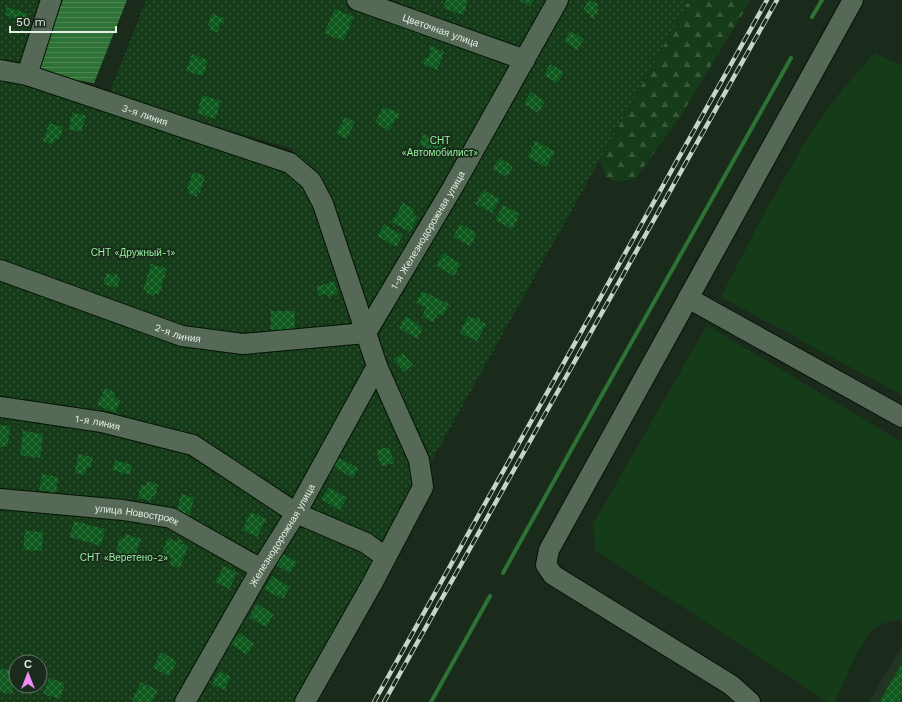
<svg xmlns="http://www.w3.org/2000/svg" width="902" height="702" font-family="'Work Sans',sans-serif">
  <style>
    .built { fill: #203622 }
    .grass { fill: #153b19 }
    .forest { fill: url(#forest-firs) }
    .garden { fill: url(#garden-dots); fill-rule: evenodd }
    .water { fill: url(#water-rules) }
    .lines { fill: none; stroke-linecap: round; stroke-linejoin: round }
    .stream { stroke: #2e7235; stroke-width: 4 }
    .building { fill: url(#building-cross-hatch) }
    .minor-casing { stroke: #041305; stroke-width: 22 }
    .minor { stroke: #566956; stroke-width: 20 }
    .rail-casing { stroke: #c9d4c9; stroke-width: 4.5 }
    .rail { stroke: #1a2b1b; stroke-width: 3; stroke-dasharray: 9; stroke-linecap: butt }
    .labels { text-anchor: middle; stroke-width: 3.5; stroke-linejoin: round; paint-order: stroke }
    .street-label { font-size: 10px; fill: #e4eee4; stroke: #1a2b1b }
    .park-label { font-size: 10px; fill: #96f19c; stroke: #1a2b1b }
  </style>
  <defs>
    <pattern id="forest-firs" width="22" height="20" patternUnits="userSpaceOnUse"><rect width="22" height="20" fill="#153b19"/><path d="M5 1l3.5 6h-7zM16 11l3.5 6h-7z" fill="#37583a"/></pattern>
    <pattern id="garden-dots" width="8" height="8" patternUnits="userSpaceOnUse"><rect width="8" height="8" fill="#153b19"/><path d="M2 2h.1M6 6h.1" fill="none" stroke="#37583a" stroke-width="1.8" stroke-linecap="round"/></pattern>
    <pattern id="water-rules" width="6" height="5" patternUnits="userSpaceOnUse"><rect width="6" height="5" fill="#2e7235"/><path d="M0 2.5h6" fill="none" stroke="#4c8652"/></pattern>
    <pattern id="building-cross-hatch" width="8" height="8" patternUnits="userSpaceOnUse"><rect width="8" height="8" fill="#0e581d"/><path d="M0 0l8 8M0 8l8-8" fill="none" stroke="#31703e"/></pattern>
  </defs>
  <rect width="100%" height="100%" fill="#1a2b1b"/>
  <path class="built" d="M902 646V702H869Z"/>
  <path class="grass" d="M875 53 902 66V395L721 297 761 219 811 132 841 91Z
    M707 325 902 442V620C896 619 877 625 873 629 857 647 845 680 835 702H828L595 550 593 524Z"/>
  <path class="forest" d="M689 0H751L680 117 635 179 616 182 606 177 600 160Z"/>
  <path class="garden" d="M0 0H51L27 75 290 163 294 149 158 110 110 92 146 0H689L297 702H0ZM16 662H40V686H16Z"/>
  <path class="water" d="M63 0H127L94 83 63 78 38 70V62Z"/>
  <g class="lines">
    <path class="stream" d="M812 17 822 0
      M503 573 580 434 791 58
      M431 702 490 596"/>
  </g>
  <path class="building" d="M446 0H468L463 15 443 8Z
    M519 0H534L530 6Z
    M589 0 598 4 596 7 599 9 593 19 590 17 591 15 583 10Z
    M7 7 28 14 26 22 5 15Z
    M335 9 354 17 343 41 324 33Z
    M211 14 225 18 223 24 220 23 218 33 210 30 211 27 208 26Z
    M570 31 584 39 577 50 564 41Z
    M435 46 436 49 444 52 437 70 425 65 423 61 424 58H428L431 51 429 48Z
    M192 54 208 60 203 76 186 71Z
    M550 64 564 72 557 83 544 75Z
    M531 92 545 101 538 113 524 104Z
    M202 95 221 101 215 119 197 113Z
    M383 107 388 110 389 108 400 114 398 118 397 117 389 131 375 123Z
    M73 112 86 116 81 132 68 129Z
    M345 117 355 122 346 139 336 133Z
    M49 123 63 127 59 140 55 139 53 145 43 141Z
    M424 134 443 144 438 154 419 144Z
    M536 141 555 152 546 167 527 157Z
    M499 158 513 166 507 177 492 169Z
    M193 172 205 176 200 193 198 192 197 197 187 193 189 189 187 188Z
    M483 190 500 199 492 213 475 204Z
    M403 203 414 209 412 214 418 218 410 232 391 222Z
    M503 205 520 214 512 229 495 220Z
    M384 224 403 235 396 247 377 236Z
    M460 224 477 233 470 246 453 237Z
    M443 253 461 264 454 276 436 266Z
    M151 264 167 269 159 295 155 293 154 296 146 293 147 291 143 290Z
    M107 273 115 276 116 273 118 274 117 277 120 278 117 288 103 284Z
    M334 281 338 294 328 297 327 293 319 296 316 287Z
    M422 291 449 304 443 316 438 314 433 322 422 316 426 308 416 303Z
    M271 311H295V330H271Z
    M406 316 423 328 417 339 399 328Z
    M468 316 476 319 477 317H480V321L486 324 477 341 460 333Z
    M403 353 413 365 404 372 394 359Z
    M105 388 116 393 114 397 121 401 115 413 97 405Z
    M0 425 10 426 8 444 4 447H0Z
    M23 431 43 434 40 458 20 455Z
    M389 447 394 463 381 466 376 450Z
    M78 454 93 457 90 468 87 467 85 475 75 473Z
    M337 457 358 468 353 478 332 466Z
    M115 460 132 465 130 475 112 470Z
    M42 474 58 477 56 493 39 490Z
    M148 481 158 485 155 497 152 496 151 501 138 498 141 485 146 486Z
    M329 487 347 498 339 510 321 499Z
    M181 494 194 498 189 519 176 516Z
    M251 512 266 519 257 537 242 530Z
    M74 521 105 529 101 546 70 537Z
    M25 531 43 532 42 551 23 550Z
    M125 534 141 539 135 557 127 555 126 558 118 555 119 552 116 551 120 538 123 540Z
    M168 538 177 542 178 539 183 541 182 544 188 546 180 568 170 565 172 559 161 555Z
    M283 554 297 562 290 573 276 565Z
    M224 566 237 573 229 589 215 582Z
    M272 576 290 587 283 599 264 589Z
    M257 604 274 614 266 627 249 617Z
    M239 633 254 643 247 655 231 644Z
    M161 652 177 661 169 676 153 668Z
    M902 664V697L899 702H879Z
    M0 668 16 672 12 694 0 692Z
    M219 671 231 677 224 690 212 684Z
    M49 678 65 683 60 699 43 694Z
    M141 682 158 690 152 702H137L132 700Z"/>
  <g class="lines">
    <g class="minor-casing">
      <g id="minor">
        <path id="s1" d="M357 0 525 60"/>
        <path id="s2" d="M0 70 27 75 290 163 311 181 323 204 377 366 419 460 423 487 372 584 305 702"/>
        <path d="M27 75 51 0"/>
        <path id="s3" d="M0 270 182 336 243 344 366 333"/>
        <path d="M688 298 902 417"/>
        <path id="s4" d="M366 333 453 187 558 0"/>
        <path id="s5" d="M0 407 102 422 193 445 296 513 366 543 385 557"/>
        <path id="s6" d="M0 499 123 510 171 518 261 569"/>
        <path id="s7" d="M185 702 261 569 296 513 377 366"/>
        <path d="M750 702 731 685 553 575 546 565 549 550 853 0"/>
      </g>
    </g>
    <use href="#minor" class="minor"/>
    <g class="rail-casing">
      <path id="rail" d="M374 702 767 0
        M384 702 777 0"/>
    </g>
    <use href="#rail" class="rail"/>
  </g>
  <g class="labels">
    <g class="street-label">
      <text dy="4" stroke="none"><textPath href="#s1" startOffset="89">Цветочная улица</textPath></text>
      <text dy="4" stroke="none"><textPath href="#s2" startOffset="152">3-я линия</textPath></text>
      <text dy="4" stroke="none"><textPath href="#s4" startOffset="120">1-я Железнодорожная улица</textPath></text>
      <text dy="4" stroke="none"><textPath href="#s3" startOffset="189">2-я линия</textPath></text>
      <text dy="4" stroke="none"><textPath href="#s5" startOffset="99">1-я линия</textPath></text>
      <text dy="4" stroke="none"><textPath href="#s6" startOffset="138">улица Новостроек</textPath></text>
      <text dy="4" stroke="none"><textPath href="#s7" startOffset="193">Железнодорожная улица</textPath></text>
    </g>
    <g class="park-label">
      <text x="440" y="144">СНТ<tspan x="440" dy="12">«Автомобилист»</tspan></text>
      <text x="133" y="256">СНТ «Дружный-1»</text>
      <text x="124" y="561">СНТ «Веретено-2»</text>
    </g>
  </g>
  <g transform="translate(28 674)"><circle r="19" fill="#1a2b1b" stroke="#6b796b"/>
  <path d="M0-3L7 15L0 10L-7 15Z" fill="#f18bf5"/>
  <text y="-6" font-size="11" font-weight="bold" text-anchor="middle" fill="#e4eee4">С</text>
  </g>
  <path d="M10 26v6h106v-6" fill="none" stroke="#e4eee4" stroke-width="2"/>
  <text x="16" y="26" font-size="12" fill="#e4eee4" stroke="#1a2b1b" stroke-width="3" paint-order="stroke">50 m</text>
</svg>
